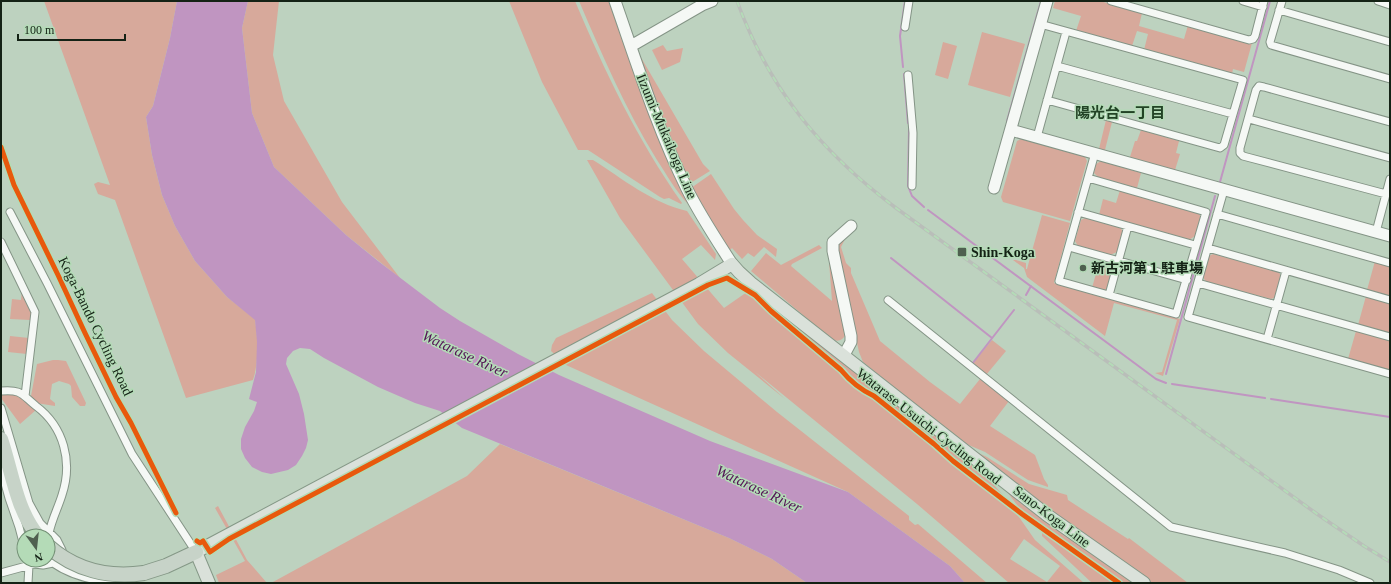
<svg xmlns="http://www.w3.org/2000/svg" width="1391" height="584" font-family="'Times New Roman','Noto Sans JP',serif">
  <style>
    .green { fill: #d7a99b; fill-rule: evenodd }
    .water { fill: #c095c1 }
    .lines { fill: none; stroke-linecap: round; stroke-linejoin: round }
    .stream { stroke: #c095c1; stroke-width: 2 }
    .street-casing { stroke: #849486; stroke-width: 9 }
    .secondary-casing { stroke: #849486; stroke-width: 13 }
    .primary-casing { stroke: #859887; stroke-width: 14 }
    .highway-casing { stroke: #859887; stroke-width: 16 }
    .street { stroke: #f5f8f5; stroke-width: 7 }
    .secondary { stroke: #f5f8f5; stroke-width: 11 }
    .primary { stroke: #dae1da; stroke-width: 12 }
    .highway { stroke: #c7d3c8; stroke-width: 14 }
    .rail-casing { stroke: #b9beb9; stroke-width: 3.5 }
    .rail { stroke: #b4dbb7; stroke-width: 2; stroke-dasharray: 6; stroke-linecap: butt }
    .highway-bridge-casing { stroke: #859887; stroke-width: 16; stroke-linecap: butt }
    .highway-bridge { stroke: #c7d3c8; stroke-width: 14 }
    .cycleway-casing { stroke: #b4dbb7; stroke-width: 8 }
    .cycleway { stroke: #e8590c; stroke-width: 5 }
    .poi-dot { fill: #4f6050; stroke: #b4dbb7; stroke-width: 1.5 }
    .labels { text-anchor: middle; stroke-width: 3; stroke-linejoin: round; paint-order: stroke }
    .street-label { font-size: 14px; fill: #142215; stroke: #b4dbb7 }
    .poi-label { font-size: 14px; font-weight: bold; fill: #142215; stroke: #b4dbb7; text-anchor: start }
    .neighbourhood-label { font-size: 15px; font-weight: bold; fill: #224325; stroke: #b4dbb7 }
    .water-label { font-size: 15px; font-style: italic; fill: #541356; stroke: #b4dbb7 }
  </style>
  <rect width="100%" height="100%" fill="#bdd2bf"/>
  <path class="green" d="M44 1H177L170 38 153 106 146 117 152 155 162 195 175 226 195 261 227 297 255 319C258 339 259 362 253 380L186 398 115 200 98 194 94 184 98 182 110 185Z
    M248 1H279L273 55 284 101 342 202 400 278 346 235 274 167 252 113 242 28Z
    M509 1H575C605 72 637 139 682 203L681 204 669 198 664 199 660 197 588 150H578L542 82Z
    M579 1H612L689 205C676 192 667 175 657 160 626 110 602 55 579 1Z
    M1055 1H1100L1142 13 1139 26 1184 39 1188 25 1252 43 1244 72 1233 69 1232 74 1144 50 1148 34 1137 31 1132 46 1076 31 1081 16 1053 8Z
    M982 32 1025 44 1010 97 968 85Z
    M943 42 957 46 948 79 935 75Z
    M663 45 667 51 683 48 680 62 662 70 652 50Z
    M639 54 703 164 710 171 689 184 653 97Z
    M1106 120 1112 122 1105 150 1099 149Z
    M1141 130 1179 141 1176 153 1180 154 1175 170 1130 157 1135 141H1137Z
    M1021 139 1085 157 1087 161 1070 221 1003 202 1001 197 1017 141Z
    M587 160H593C623 179 652 203 687 211L716 254 715 260 701 245 682 259 724 308 747 292 753 295 770 313 812 350 864 392 1014 510 1035 540 1084 583H1009L917 504 754 371 785 399 728 353 698 324 620 218ZM1024 539 1060 566 1047 582 1010 559Z
    M1101 161 1141 173 1137 188 1098 177 1094 173 1096 164Z
    M711 174 734 209 743 220 757 235 777 249 776 257 764 247 754 257 748 253 742 259 732 248 730 250 716 230 691 188Z
    M1120 190 1198 212 1201 217 1195 236 1189 240 1099 215 1103 199 1116 203Z
    M1042 215 1070 223 1054 283 1180 319 1163 376 1155 373 1162 372 1177 320 1114 303 1105 336 1027 277 1024 268 1013 260H1016L1026 263V269H1027Z
    M1085 218 1120 227 1123 232 1117 252 1110 255 1078 246 1075 241 1081 220Z
    M845 239 841 247 846 263 851 268V273L880 341 930 382 960 404 980 379 979 377 1009 401 990 426 1035 455 1044 479 1048 485V487L1028 480 985 452 964 443 947 431 863 362 859 352 837 249C838 244 840 240 845 239Z
    M819 245 822 248 792 264 791 266 832 301 829 261 831 259 847 333C839 346 833 340 824 333L751 271 766 253 781 265Z
    M1213 254 1279 272 1281 277 1276 297 1271 299 1206 282 1203 277 1209 256Z
    M1100 259 1110 262 1113 267 1108 288 1103 291 1092 288Z
    M1375 261 1390 265V297L1367 290Z
    M22 290 32 311 30 320 10 319 12 299 21 300Z
    M652 293 672 320 704 351 777 412 909 516V520L915 525 918 524 987 583H965L950 566 848 492 566 365 551 351 552 345 556 338Z
    M756 295 949 445 994 485 1011 504 959 463 934 440 871 390H866L848 376 846 369 782 316 770 309Z
    M1366 296 1390 303V334L1358 325Z
    M1356 331 1390 340V371L1348 359Z
    M10 336 29 338 27 354 8 352Z
    M992 340 1006 351 986 375 972 364Z
    M53 360H58L66 361 86 403 85 406H80L72 397 71 386 69 384 59 381 52 384 50 399 55 403V406L36 403 31 396 37 364Z
    M7 392 22 398 36 410 20 424 1 398V395Z
    M500 444 729 538 772 559 807 583H274L273 582 467 476Z
    M974 451 987 457 1029 484 1067 495 1068 500 1128 539 1129 538 1188 583H1152L1062 521Z
    M997 483 1138 583H1123L1071 547 1023 513 1008 493Z
    M218 506 247 560 267 583H219L216 575 245 561 215 508Z
    M1042 533 1047 534 1068 550 1115 583H1092L1042 536Z"/>
  <path class="water" d="M177 1H248L242 28 252 113 274 167 346 235 378 261 440 308 460 321 518 354 559 375 710 441 848 492 950 566 965 583H807L772 559 729 538 462 428 440 411 415 403 378 387 324 358 310 349 300 348 293 351 287 358 286 364 299 394 304 414 308 440 306 448 302 456 296 465 288 470 271 474 262 472 252 467 245 458 241 449V439L245 427 254 411 257 402 249 399 256 372 257 342 255 320 227 297 195 261 175 226 162 195 152 155 146 117 153 106 170 38Z"/>
  <g class="lines">
    <path class="stream" d="M903 67 900 36 905 1
      M904 74 908 123
      M1007 121 1041 1
      M909 129 908 186 912 196 924 207
      M1220 182 1270 1
      M928 210 1156 379 1166 383
      M891 258 992 338
      M1026 295 1031 286
      M972 364 1014 310
      M1166 374 1215 196
      M1172 384 1265 398
      M1271 399 1390 417"/>
    <g class="street-casing">
      <path id="street" d="M1111 1 1249 40 1253 39 1255 36 1264 1
        M1243 1 1263 7
        M1282 1 1270 42 1271 45 1390 79
        M1378 1 1390 5
        M1279 10 1390 42
        M1040 24 1243 80 1224 145 1220 148 1047 100
        M905 27 909 1
        M1057 66 1233 114
        M908 75 913 133 912 186
        M1249 119 1390 158
        M1037 137 1066 32
        M1088 178 1206 212 1176 314 1059 281 1095 153
        M1224 190 1188 317 1390 374
        M1386 194 1243 156 1240 153V148L1256 90 1259 86 1264 87 1390 122
        M10 212 47 283 132 454 196 552
        M1078 212 1195 245
        M1217 214 1390 263
        M1376 232 1390 179
        M1 242 35 312 25 396
        M1069 247 1187 280
        M1208 248 1390 300
        M1198 283 1390 337
        M1109 295 1128 226
        M888 300 1171 527 1285 553 1339 570 1370 583
        M1267 339 1286 271
        M1 391C22 389 22 395 36 406 64 427 73 462 62 495 58 508 52 519 49 533
        M1 408 29 503 40 523 57 540 62 550
        M1 469 9 498 19 527 24 546
        M1 573 34 564 43 565 53 563C70 575 95 581 116 583
        M28 583 29 565 28 560"/>
    </g>
    <g class="secondary-casing">
      <path id="secondary" d="M615 1C637 64 657 128 687 189 700 215 716 239 732 264
        M631 46 702 5 712 1
        M1011 130 1390 236
        M994 188 1047 1
        M844 355 851 342V336L833 251V242L851 226"/>
    </g>
    <g class="primary-casing">
      <path id="primary" d="M209 583 196 552 699 284 732 264 739 272 751 283 1047 515 1144 583"/>
    </g>
    <g class="highway-casing">
      <path id="highway" d="M1 439C12 471 16 509 38 536
        M144 573 166 566 196 552"/>
    </g>
    <use href="#street" class="street"/>
    <use href="#secondary" class="secondary"/>
    <use href="#primary" class="primary"/>
    <use href="#highway" class="highway"/>
    <g class="rail-casing">
      <path id="rail" d="M737 1C769 89 821 152 896 208L1317 514 1364 546 1390 562"/>
    </g>
    <use href="#rail" class="rail"/>
    <g class="highway-bridge-casing">
      <path id="highway-bridge" d="M48 546C75 570 109 578 144 573"/>
    </g>
    <use href="#highway-bridge" class="highway-bridge"/>
    <g class="cycleway-casing">
      <path id="cycleway" d="M1 147 14 185 58 275 85 333 116 397 131 423 176 513
        M197 541 200 543 203 541 210 552 229 539 708 285 727 278 755 295 771 311 841 370C850 381 861 390 874 396L934 444 953 461 1022 514 1119 583"/>
    </g>
    <use href="#cycleway" class="cycleway"/>
  </g>
  <g class="poi-dot">
    <rect x="957" y="247" width="10" height="10" rx="2"/>
    <circle cx="1083" cy="268" r="4"/>
  </g>
  <g class="labels">
    <g class="street-label">
      <text transform="translate(667 136) rotate(67)" y="5">Iizumi-Mukaikoga Line</text>
      <text transform="translate(96 326) rotate(64)" y="5">Koga-Bando Cycling Road</text>
      <text transform="translate(929 426) rotate(38)" y="5">Watarase Usuichi Cycling Road</text>
      <text transform="translate(1052 516) rotate(37)" y="5">Sano-Koga Line</text>
    </g>
    <g class="poi-label">
      <text x="971" y="257">Shin-Koga</text>
      <text x="1091" y="273">新古河第１駐車場</text>
    </g>
    <g class="neighbourhood-label">
      <text x="1120" y="118">陽光台一丁目</text>
    </g>
    <g class="water-label">
      <text transform="translate(465 354) rotate(25)" y="5">Watarase River</text>
      <text transform="translate(759 489) rotate(25)" y="5">Watarase River</text>
    </g>
  </g>
  <rect width="1391" height="584" fill="none" stroke="#142215" stroke-width="4"/>
  <g transform="translate(36 548) rotate(165)"><circle r="19" fill="#b4dbb7" stroke="#749176"/>
  <path d="M0-3L7 15L0 10L-7 15Z" fill="#4f6050"/>
  <text y="-6" font-size="11" font-weight="bold" text-anchor="middle" fill="#142215">N</text>
  </g>
  <path d="M18 34v6h107v-6" fill="none" stroke="#142215" stroke-width="2"/>
  <text x="24" y="34" font-size="12" fill="#142215" stroke="#b4dbb7" stroke-width="3" paint-order="stroke">100 m</text>
</svg>
